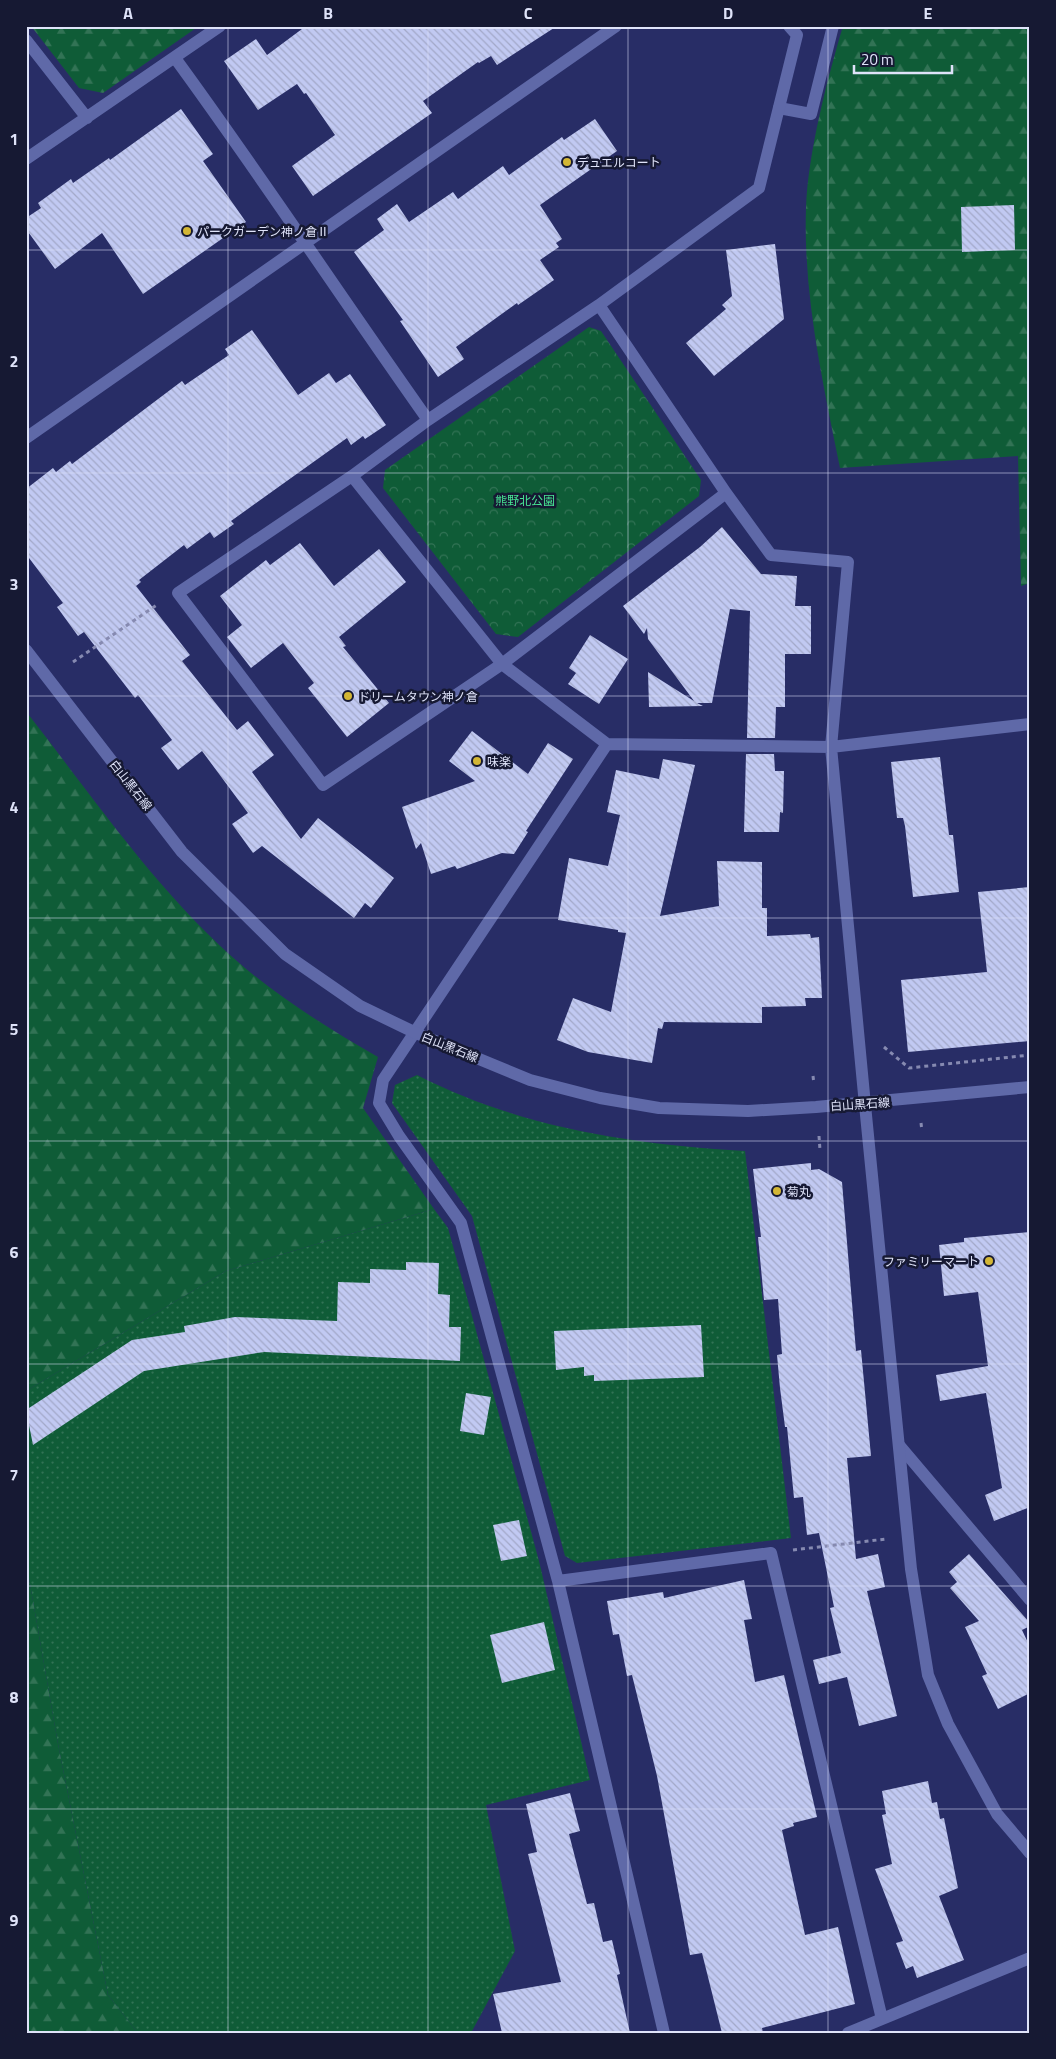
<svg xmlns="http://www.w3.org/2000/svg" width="1056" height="2059" viewBox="0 0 1056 2059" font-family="'Titillium Web','Noto Sans JP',sans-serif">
<defs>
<pattern id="grass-dots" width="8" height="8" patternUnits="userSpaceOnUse" patternTransform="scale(1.25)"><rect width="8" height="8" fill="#0f5c37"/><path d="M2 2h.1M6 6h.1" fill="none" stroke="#327355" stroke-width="1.8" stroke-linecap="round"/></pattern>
<pattern id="forest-firs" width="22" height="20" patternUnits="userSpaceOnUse" patternTransform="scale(1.25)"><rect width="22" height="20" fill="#0f5c37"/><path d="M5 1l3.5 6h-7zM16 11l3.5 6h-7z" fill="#327355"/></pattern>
<pattern id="park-crowns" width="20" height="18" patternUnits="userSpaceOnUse" patternTransform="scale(1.25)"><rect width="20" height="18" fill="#0f5c37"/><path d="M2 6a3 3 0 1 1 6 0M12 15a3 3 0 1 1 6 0" fill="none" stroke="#327355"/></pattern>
<pattern id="building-back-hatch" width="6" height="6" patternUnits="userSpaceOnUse" patternTransform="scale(1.25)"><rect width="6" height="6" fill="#c1c9f2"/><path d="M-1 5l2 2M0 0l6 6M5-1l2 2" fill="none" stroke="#a2a8c8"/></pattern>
</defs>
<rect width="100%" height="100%" fill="#282d66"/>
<path fill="url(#grass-dots)" d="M 417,1075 C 521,1128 630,1144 745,1151 L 791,1538 L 577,1563 L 565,1556 L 472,1216 L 392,1103 L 395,1085 Z
M 434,1209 L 448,1228 L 539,1561 L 590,1780 L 486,1805 L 515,1951 L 471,2033 L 138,2033 L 108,1995 L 58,1744 L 26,1561 L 26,1391 L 226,1271 Z"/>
<path fill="url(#forest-firs)" d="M 31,26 L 199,26 L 103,93 L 79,88 Z
M 843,26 L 1030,26 L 1030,583 L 1021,586 L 1018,456 L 840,468 C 823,383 803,296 806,208 C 808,153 827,80 843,26 Z
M 28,714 C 96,801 160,896 245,968 C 286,1002 331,1030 378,1057 L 363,1108 L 434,1209 L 226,1271 L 26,1391 Z
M 26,1561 L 58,1744 L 108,1995 L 138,2033 L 26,2033 Z"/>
<path fill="url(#park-crowns)" d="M 589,327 L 601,331 L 701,480 L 699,496 L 518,637 L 496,634 L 383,488 L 385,470 Z"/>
<path fill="url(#building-back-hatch)" d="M 306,26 L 557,26 L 497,65 L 491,56 L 479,63 L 478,62 L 423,101 L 432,113 L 313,196 L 292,166 L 335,135 L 306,93 L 304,94 L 297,84 L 258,110 L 224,61 L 256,39 L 267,55 Z
M 181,109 L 213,154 L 203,161 L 246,222 L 143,294 L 102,233 L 55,269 L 26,229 L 26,218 L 41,208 L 38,203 L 71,179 L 73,183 L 109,158 L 110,160 Z
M 595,119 L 617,151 L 540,205 L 562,239 L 556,243 L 559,247 L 540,260 L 554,280 L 518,305 L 517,303 L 456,347 L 464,359 L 438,377 L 400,321 L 403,320 L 354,252 L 384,230 L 377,219 L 397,204 L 409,222 L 453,192 L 458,199 L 503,166 L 509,175 L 562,137 L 564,140 Z
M 1014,205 L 1015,250 L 962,252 L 961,207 Z
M 775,244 L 784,319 L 714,376 L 686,343 L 726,309 L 722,305 L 732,296 L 726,250 Z
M 252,330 L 298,395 L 329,373 L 336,383 L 350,374 L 386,425 L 365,439 L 363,436 L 351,445 L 347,438 L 231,521 L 234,524 L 214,538 L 210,532 L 187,549 L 184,545 L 139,580 L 141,582 L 136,586 L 190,655 L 182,661 L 237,730 L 248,721 L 274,755 L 252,772 L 301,839 L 318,818 L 394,878 L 371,908 L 365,903 L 354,918 L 262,846 L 253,853 L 232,824 L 248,813 L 202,751 L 178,770 L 161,748 L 172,740 L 138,695 L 135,698 L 84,632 L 78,636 L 57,607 L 63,603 L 26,554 L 26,489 L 53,468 L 56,472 L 70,461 L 72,464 L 182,381 L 185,385 L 229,355 L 225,349 Z
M 722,527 L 761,574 L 797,576 L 795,606 L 811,606 L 811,654 L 785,654 L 785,707 L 776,707 L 775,738 L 747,738 L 750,611 L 730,609 L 712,703 L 697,703 L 703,706 L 649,707 L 648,672 L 694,701 L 648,639 L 647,628 L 644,634 L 623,606 L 700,547 Z
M 300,543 L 334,586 L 379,549 L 406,582 L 339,637 L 346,646 L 343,647 L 389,703 L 347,737 L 308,688 L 314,683 L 283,643 L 251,668 L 227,637 L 242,625 L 220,596 L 266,560 L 270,565 Z
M 590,635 L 628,659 L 599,704 L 568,684 L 576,673 L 569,668 Z
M 472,731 L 528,774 L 548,743 L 573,759 L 526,831 L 528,832 L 514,854 L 502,853 L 457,869 L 455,866 L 431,874 L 421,843 L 416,849 L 402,807 L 475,781 L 449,761 Z
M 746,754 L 774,754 L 775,771 L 784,771 L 783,813 L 780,812 L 779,832 L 744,832 Z
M 940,757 L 949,835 L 953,835 L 959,892 L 913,897 L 905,826 L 903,818 L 897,818 L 891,762 Z
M 663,759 L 695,765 L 660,916 L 719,906 L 717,861 L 762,862 L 762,908 L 767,908 L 767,936 L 810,934 L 811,938 L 819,937 L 822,998 L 805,998 L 806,1006 L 762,1007 L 762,1023 L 664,1022 L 662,1029 L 658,1028 L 652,1063 L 588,1052 L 557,1040 L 573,998 L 611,1012 L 626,933 L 618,932 L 618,930 L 558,920 L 569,858 L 608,866 L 620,815 L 607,812 L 616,770 L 659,779 Z
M 1030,887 L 1030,1041 L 908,1052 L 901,980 L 987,972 L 978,892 Z
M 811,1163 L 811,1170 L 819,1169 L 842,1182 L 856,1351 L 861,1350 L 871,1456 L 847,1458 L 856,1559 L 878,1554 L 885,1587 L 867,1591 L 897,1716 L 859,1726 L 847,1677 L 819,1684 L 813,1660 L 841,1653 L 830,1608 L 834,1607 L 819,1533 L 807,1535 L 803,1497 L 794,1498 L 787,1427 L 785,1427 L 780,1388 L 777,1355 L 782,1354 L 778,1299 L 764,1300 L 758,1237 L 761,1237 L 753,1169 Z
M 1030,1232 L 1030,1507 L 994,1521 L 985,1495 L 1002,1488 L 986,1393 L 940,1401 L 936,1375 L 988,1366 L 978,1292 L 944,1296 L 939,1245 L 964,1242 L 964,1238 Z
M 406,1262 L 439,1263 L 438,1294 L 450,1295 L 449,1327 L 461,1327 L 460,1361 L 264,1352 L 144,1371 L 33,1445 L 26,1410 L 132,1340 L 185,1332 L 184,1326 L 235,1317 L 337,1321 L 338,1282 L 370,1283 L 370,1269 L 406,1270 Z
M 701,1325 L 704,1377 L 594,1381 L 594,1375 L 584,1376 L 584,1367 L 556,1370 L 554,1331 Z
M 466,1393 L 491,1397 L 484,1435 L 460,1431 Z
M 519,1520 L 527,1556 L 501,1561 L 493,1525 Z
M 969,1554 L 1030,1623 L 1030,1626 L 1022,1630 L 1030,1647 L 1030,1693 L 998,1709 L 982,1676 L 987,1674 L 965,1627 L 979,1621 L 950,1588 L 957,1582 L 949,1572 Z
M 744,1580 L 752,1619 L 744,1620 L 755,1682 L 784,1675 L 817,1817 L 793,1823 L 794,1826 L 782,1830 L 805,1935 L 838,1927 L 855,2004 L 762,2028 L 763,2033 L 722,2033 L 702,1953 L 690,1955 L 657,1776 L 632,1675 L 627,1676 L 619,1634 L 613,1635 L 607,1601 L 663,1592 L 664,1598 Z
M 544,1622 L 555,1670 L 502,1683 L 490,1635 Z
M 928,1781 L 932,1803 L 937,1802 L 940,1819 L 944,1818 L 958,1888 L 939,1896 L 964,1960 L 917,1978 L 913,1966 L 906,1969 L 896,1943 L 903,1941 L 875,1869 L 892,1864 L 882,1815 L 886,1814 L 882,1791 Z
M 570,1793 L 580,1831 L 569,1834 L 587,1904 L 594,1903 L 603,1942 L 612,1940 L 620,1974 L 617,1975 L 630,2033 L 502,2033 L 493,1994 L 561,1982 L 528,1854 L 537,1852 L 526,1804 Z"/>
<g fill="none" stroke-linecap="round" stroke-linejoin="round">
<path stroke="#868ab1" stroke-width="3" stroke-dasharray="4 4" stroke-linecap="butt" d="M 73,662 L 158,604
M 884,1047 L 909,1068 L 1030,1055
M 813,1076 L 814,1084
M 921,1123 L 922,1131
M 819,1136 L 820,1150
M 793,1550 L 886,1539"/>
<path stroke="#5f69a8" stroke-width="12" d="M 779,108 L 811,114 L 833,26"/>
<path stroke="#5f69a8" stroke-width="12" d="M 26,40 L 87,118
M 175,58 C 262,177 343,300 428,420
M 26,159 L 220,26
M 599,305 L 726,493 L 771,555 L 848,562 L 831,747 L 865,1105
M 26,438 L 616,26
M 352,476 L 502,664 L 607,744 L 831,747 L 1030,724
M 726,493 L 502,664 L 323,785 L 178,593 L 352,476 L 428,420 L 599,305 L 759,188 L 797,35 L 789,26
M 607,744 L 383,1080 L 379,1103 L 399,1136 L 461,1223 L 558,1581 L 664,2033
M 899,1445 L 1030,1600
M 558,1581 L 771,1553 L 882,2019
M 848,2033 L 1030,1958"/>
<path stroke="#5f69a8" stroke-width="12" d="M 26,650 L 182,852 L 285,954 L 360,1006 L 416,1033 L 530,1080 L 600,1098 L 659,1108 L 748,1111 L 816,1107 L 1030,1087
M 865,1105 L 911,1569 L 928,1675 L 948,1724 L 997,1814 L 1030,1853"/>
</g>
<path fill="none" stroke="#dfe3f9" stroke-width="1" stroke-opacity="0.55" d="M 228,26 L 228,2033M 428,26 L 428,2033M 628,26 L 628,2033M 828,26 L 828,2033M 26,250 L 1030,250M 26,473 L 1030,473M 26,696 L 1030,696M 26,918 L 1030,918M 26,1141 L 1030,1141M 26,1364 L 1030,1364M 26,1586 L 1030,1586M 26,1809 L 1030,1809"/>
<g fill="#d3b635" stroke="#161933" stroke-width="2">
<circle cx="567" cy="162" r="5"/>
<circle cx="187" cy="231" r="5"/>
<circle cx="348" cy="696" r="5"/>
<circle cx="477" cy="761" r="5"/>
<circle cx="777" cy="1191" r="5"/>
<circle cx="989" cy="1261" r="5"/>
</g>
<g text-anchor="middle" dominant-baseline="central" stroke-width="5" stroke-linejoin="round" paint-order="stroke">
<g font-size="12" fill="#dfe3f9" stroke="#161933" text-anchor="start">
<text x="577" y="162">デュエルコート</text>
<text x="197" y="231">パークガーデン神ノ倉Ⅱ</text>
<text x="358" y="696">ドリームタウン神ノ倉</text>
<text x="487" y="761">味楽</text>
<text x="787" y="1191">菊丸</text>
<text x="979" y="1261" text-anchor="end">ファミリーマート</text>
</g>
<g font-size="12" fill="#48e795" stroke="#161933">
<text x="525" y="500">熊野北公園</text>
</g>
<g font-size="12" fill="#dfe3f9" stroke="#161933">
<text transform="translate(131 785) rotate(52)">白山黒石線</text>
<text transform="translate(450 1047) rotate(22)">白山黒石線</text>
<text transform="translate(860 1104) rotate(-4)">白山黒石線</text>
</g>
</g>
<rect width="1056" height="2059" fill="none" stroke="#161933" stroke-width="55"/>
<path d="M854 65v8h98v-8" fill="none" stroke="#dfe3f9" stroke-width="2.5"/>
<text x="861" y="65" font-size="15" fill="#dfe3f9" stroke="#161933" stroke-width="4" paint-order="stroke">20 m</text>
<rect x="28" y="28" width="1000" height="2004" fill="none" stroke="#dfe3f9" stroke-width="2"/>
<g font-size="16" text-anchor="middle" font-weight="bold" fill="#dfe3f9">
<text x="128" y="19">A</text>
<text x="328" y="19">B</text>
<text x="528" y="19">C</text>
<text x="728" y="19">D</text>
<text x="928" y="19">E</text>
<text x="14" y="145">1</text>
<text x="14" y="367">2</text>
<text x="14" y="590">3</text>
<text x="14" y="813">4</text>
<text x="14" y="1035">5</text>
<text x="14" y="1258">6</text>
<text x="14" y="1481">7</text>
<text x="14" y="1703">8</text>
<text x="14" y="1926">9</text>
</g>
</svg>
